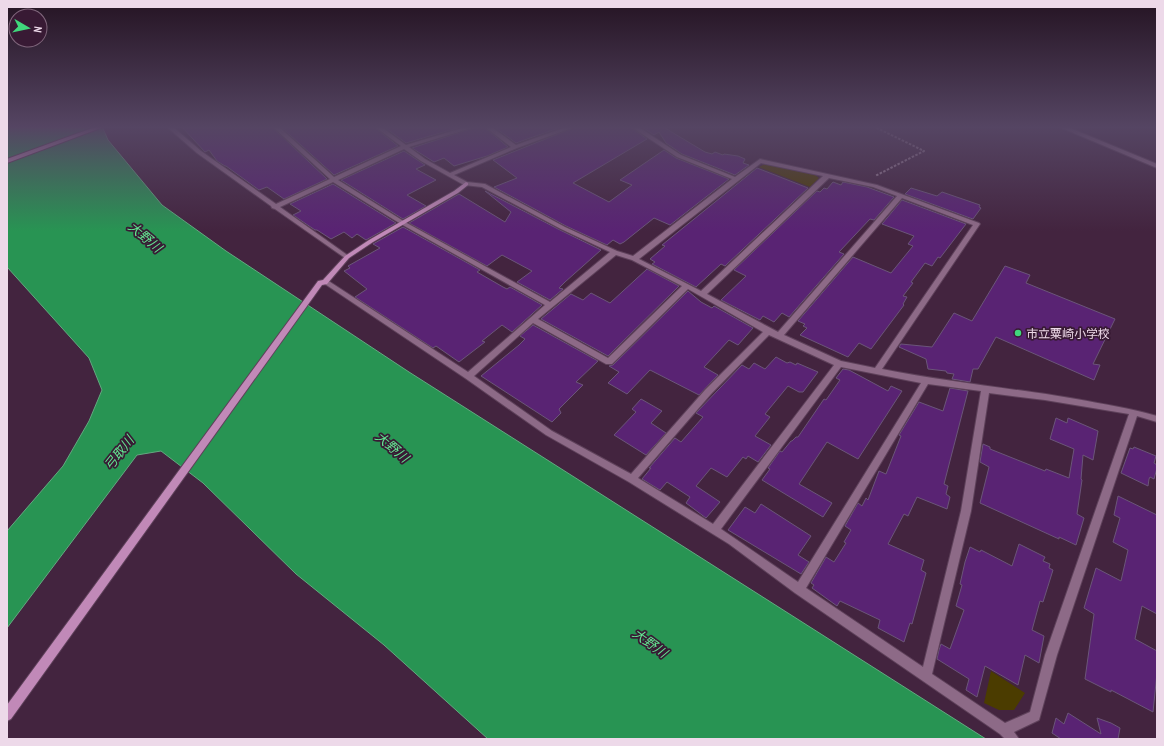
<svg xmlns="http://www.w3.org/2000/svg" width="1164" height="746" viewBox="0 0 1164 746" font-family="'PT Sans Narrow','Noto Sans JP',sans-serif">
<rect width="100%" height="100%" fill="#43243f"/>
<path fill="#4b3c00" d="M 765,164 L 815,175 L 819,178 L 810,187 L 759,167 Z
M 991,671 L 1025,693 L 1014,710 L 999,710 L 984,703 Z"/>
<path fill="#289453" stroke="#63a980" d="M 7,126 L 102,126 L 108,140 L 162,205 L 226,251 L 409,372 L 986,739 L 488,739 L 384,645 L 296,574 L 203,483 L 161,451 L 137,455 L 7,628 L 7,531 L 63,466 L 89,421 L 102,390 L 89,358 L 7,267 Z"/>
<path fill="#592373" stroke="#6b5579" d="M 181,126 L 271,126 L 327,179 L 284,199 L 267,187 L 259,190 L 226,166 L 225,166 L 217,161 L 209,150 L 205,152 Z
M 280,126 L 373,126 L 398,146 L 334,175 Z
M 383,126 L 464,126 L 406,143 Z
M 479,126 L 483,126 L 508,147 L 487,156 L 454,166 L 444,158 L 434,162 L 412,148 Z
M 493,126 L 564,126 L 516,143 Z
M 578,126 L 629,126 L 647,139 L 573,183 L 609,202 L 632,185 L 620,180 L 664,150 L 676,158 L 729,179 L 670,225 L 654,218 L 624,242 L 620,244 L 613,240 L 607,245 L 566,226 L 494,187 L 517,178 L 493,160 Z
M 645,126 L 669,126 L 665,128 L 705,152 L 712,154 L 715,152 L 723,155 L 724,154 L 738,156 L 745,159 L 743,163 L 749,165 L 735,175 L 682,154 L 666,143 L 659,132 L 654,135 L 642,127 Z
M 404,151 L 425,165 L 416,169 L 436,180 L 407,195 L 426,206 L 403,219 L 341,180 Z
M 757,168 L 808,188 L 725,266 L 721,264 L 696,287 L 652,264 L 655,262 L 650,259 L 665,246 L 662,245 Z
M 833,182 L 841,185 L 843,182 L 867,187 L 894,197 L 874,220 L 870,219 L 839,252 L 844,254 L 789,317 L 782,313 L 774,322 L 763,316 L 760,320 L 721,300 L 746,276 L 734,270 L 817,191 L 820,192 L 824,188 L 827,189 Z
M 333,184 L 396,223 L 366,240 L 357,234 L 352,238 L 344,232 L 331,239 L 317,230 L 315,230 L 293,215 L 301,211 L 290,204 Z
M 911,188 L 937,196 L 942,192 L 980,205 L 979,207 L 981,208 L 973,219 L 970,218 L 905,194 Z
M 485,191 L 560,230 L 601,250 L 565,282 L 559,288 L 563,289 L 550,300 L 517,282 L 532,271 L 502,255 L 487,266 L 409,223 L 459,194 L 505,222 L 511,212 Z
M 902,200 L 966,224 L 940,258 L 938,257 L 932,266 L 925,263 L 911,282 L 913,283 L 903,296 L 907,297 L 903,304 L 904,305 L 871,349 L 859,343 L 848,357 L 800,335 L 807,328 L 803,326 L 805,324 L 798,321 L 853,257 L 891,273 L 913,246 L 908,244 L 914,236 L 882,224 Z
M 403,227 L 480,270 L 477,272 L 503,287 L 507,289 L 510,287 L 542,305 L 512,332 L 502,325 L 482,341 L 485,342 L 459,362 L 436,346 L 433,348 L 355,297 L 367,289 L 344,271 L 350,268 L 348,266 L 380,248 L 373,244 Z
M 1005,266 L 1030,275 L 1026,283 L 1115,319 L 1093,364 L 1100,365 L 1094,380 L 996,337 L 978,369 L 973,369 L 970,382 L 952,379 L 954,374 L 947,373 L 946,371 L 928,369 L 926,359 L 899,347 L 901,344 L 932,347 L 954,313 L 972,321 Z
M 647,269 L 679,286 L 608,356 L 541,319 L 571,294 L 583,300 L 591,293 L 610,303 Z
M 688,291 L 701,302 L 712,308 L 714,306 L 753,328 L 738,345 L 729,340 L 704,367 L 718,375 L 699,395 L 650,370 L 627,394 L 608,383 L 619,372 L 609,366 L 613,365 Z
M 533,325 L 598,361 L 576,382 L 583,385 L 559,409 L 561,413 L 552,422 L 481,376 L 519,345 L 525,339 L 520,336 Z
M 776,357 L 787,363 L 790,362 L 796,365 L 797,363 L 818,372 L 803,392 L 799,392 L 788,386 L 765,414 L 770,417 L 755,436 L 771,445 L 758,462 L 748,456 L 746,459 L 743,457 L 727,477 L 711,468 L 696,486 L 720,502 L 706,518 L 686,503 L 690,497 L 667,482 L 660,490 L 642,479 L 651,468 L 649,468 L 675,438 L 681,442 L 703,417 L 696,413 L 742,365 L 749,369 L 754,363 L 765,369 Z
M 843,369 L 849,370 L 888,391 L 891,386 L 902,391 L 858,459 L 827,442 L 799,484 L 832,503 L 823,517 L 762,480 L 770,469 L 768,468 L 780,451 L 782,452 L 791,441 L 792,441 L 796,437 L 798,437 L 824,399 L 826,400 L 840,380 L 836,378 Z
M 950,388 L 968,391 L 944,484 L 948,486 L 946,494 L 950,497 L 947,509 L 917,497 L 908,516 L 904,514 L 888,544 L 924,560 L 921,570 L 926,573 L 912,624 L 910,623 L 904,642 L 878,628 L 880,620 L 840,601 L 837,606 L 812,588 L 814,585 L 811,583 L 826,557 L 834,562 L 846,543 L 844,542 L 851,530 L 845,526 L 858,503 L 862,506 L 866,498 L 868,500 L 879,471 L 886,474 L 901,436 L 899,435 L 919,402 L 943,411 Z
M 641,399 L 662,411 L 651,423 L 666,433 L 646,455 L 614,435 L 636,412 L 632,409 Z
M 1056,418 L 1067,423 L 1068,418 L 1098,431 L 1093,460 L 1083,455 L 1081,479 L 1082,480 L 1077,514 L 1084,518 L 1076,545 L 1059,537 L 1059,539 L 980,503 L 989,467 L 980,462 L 983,444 L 990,447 L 990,449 L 1045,471 L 1046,469 L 1069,478 L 1074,449 L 1050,439 Z
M 1134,447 L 1156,456 L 1154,463 L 1157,465 L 1157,468 L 1154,479 L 1150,477 L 1149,479 L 1148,486 L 1121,473 L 1130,448 L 1133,449 Z
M 1118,496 L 1157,515 L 1157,614 L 1142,606 L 1135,639 L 1157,651 L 1157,673 L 1153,712 L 1111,690 L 1111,692 L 1085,679 L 1094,614 L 1084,608 L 1096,568 L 1121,581 L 1128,550 L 1113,542 L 1120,518 L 1114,515 Z
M 761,504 L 811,536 L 798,555 L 809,562 L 801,574 L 728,530 L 745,507 L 755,513 Z
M 1019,544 L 1045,557 L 1043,561 L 1050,564 L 1049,568 L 1053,570 L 1043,602 L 1040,601 L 1032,630 L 1044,636 L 1039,663 L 1025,655 L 1018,685 L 985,666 L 977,697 L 966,690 L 969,679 L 937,659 L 939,650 L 941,644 L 950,649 L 964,610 L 956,606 L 962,585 L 960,584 L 965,562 L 970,547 L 980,552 L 981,550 L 1012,566 Z
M 1068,713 L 1101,734 L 1097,718 L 1111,723 L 1120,728 L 1118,739 L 1061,739 L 1052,733 L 1056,718 L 1064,724 Z"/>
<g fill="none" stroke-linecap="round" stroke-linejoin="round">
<g stroke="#5e415a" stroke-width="2">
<path id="street" d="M 166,126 L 172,126 L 201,151 L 276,204 L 330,179 L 272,126 L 278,126 L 334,177 L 401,146 L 374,126 L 380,126 L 406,145 L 469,126 L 478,126 L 409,147 L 425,159 L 450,173 L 511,147 L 484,126 L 490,126 L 516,145 L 569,126 L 577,126 L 517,148 L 454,175 L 467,182 L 485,184 L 565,227 L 617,251 L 633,256 L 732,179 L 677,157 L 630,126 L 637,126 L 681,155 L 735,177 L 760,159 L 877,185 L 979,223 L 980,224 L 882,369 C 946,382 1012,388 1076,399 C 1103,404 1130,408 1157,416 L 1157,422 L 1137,416 L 1057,655 L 1039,720 L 1014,732 L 1019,739 L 1005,739 L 1000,734 L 795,593 L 729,544 L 629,482 L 546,435 L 465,378 L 322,282 L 323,280 L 327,280 L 468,372 L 545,305 L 401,224 L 333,182 L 280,207 L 350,257 L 347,259 L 345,258 L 275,209 L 272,208 L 271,206 L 197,153 ZM 404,149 L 421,161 L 464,185 L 482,187 L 561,229 L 610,252 L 550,302 L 405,222 L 338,180 ZM 761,163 L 823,176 L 701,291 L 639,259 ZM 829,178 L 873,187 L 897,196 L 778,332 L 707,294 ZM 902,198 L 973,225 L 875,368 L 841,361 L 784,335 ZM 616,255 L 632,260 L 682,286 L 608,358 L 538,319 ZM 688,289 L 763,332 L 705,390 L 631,474 L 552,431 L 474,376 L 533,323 L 606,364 L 612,364 ZM 769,335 L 834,365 L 713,524 L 638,478 L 711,394 ZM 841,367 L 921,383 L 798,582 L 721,529 ZM 928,384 L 981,391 L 961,511 L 923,667 L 806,588 ZM 989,393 L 1045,400 L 1129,414 L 1045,655 L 1030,712 L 1005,723 L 932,674 L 971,511 Z
M 1057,126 L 1065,126 L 1157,164 L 1157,168 Z"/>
</g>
<g stroke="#5e415a" stroke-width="2">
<path id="secondary" d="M 98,126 L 106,126 L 7,163 L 7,159 Z
M 466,182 L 468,183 L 468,185 L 458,193 L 373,242 L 349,258 L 327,284 L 322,285 L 11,719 L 7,721 L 7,705 L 318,281 L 323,280 L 345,256 L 369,240 L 454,191 Z"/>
</g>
<path stroke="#9b8197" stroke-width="2" stroke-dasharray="2.5 1.5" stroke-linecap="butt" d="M 873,126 L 924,151 L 875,176"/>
<use href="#street" fill="#8d6a87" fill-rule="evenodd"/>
<use href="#secondary" fill="#c189b8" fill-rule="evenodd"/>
</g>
<linearGradient id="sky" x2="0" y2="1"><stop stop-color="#251423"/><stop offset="0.55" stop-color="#554563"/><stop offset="1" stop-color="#554563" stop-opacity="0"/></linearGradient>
<rect width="1164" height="231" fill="url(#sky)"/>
<circle fill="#40d77c" stroke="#381a34" stroke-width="1.5" cx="1018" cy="333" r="4"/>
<g text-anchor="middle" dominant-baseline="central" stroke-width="3.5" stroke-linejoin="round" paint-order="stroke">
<g font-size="12" fill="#edd9e9" stroke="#381a34" text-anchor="start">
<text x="1026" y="333">市立粟崎小学校</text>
</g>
<g font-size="13" font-style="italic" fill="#63e691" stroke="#381a34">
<text transform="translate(145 237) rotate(40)">大野川</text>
<text transform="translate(392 447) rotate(40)">大野川</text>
<text transform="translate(119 453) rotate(-52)">弓取川</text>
<text transform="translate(650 643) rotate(36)">大野川</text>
</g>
</g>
<rect width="1164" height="746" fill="none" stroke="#edd9e9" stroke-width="16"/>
<g transform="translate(28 28) rotate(99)"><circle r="19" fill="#381a34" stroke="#80667c"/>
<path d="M0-3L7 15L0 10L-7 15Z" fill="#40d77c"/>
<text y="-6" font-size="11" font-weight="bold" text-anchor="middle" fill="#edd9e9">N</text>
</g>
</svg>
